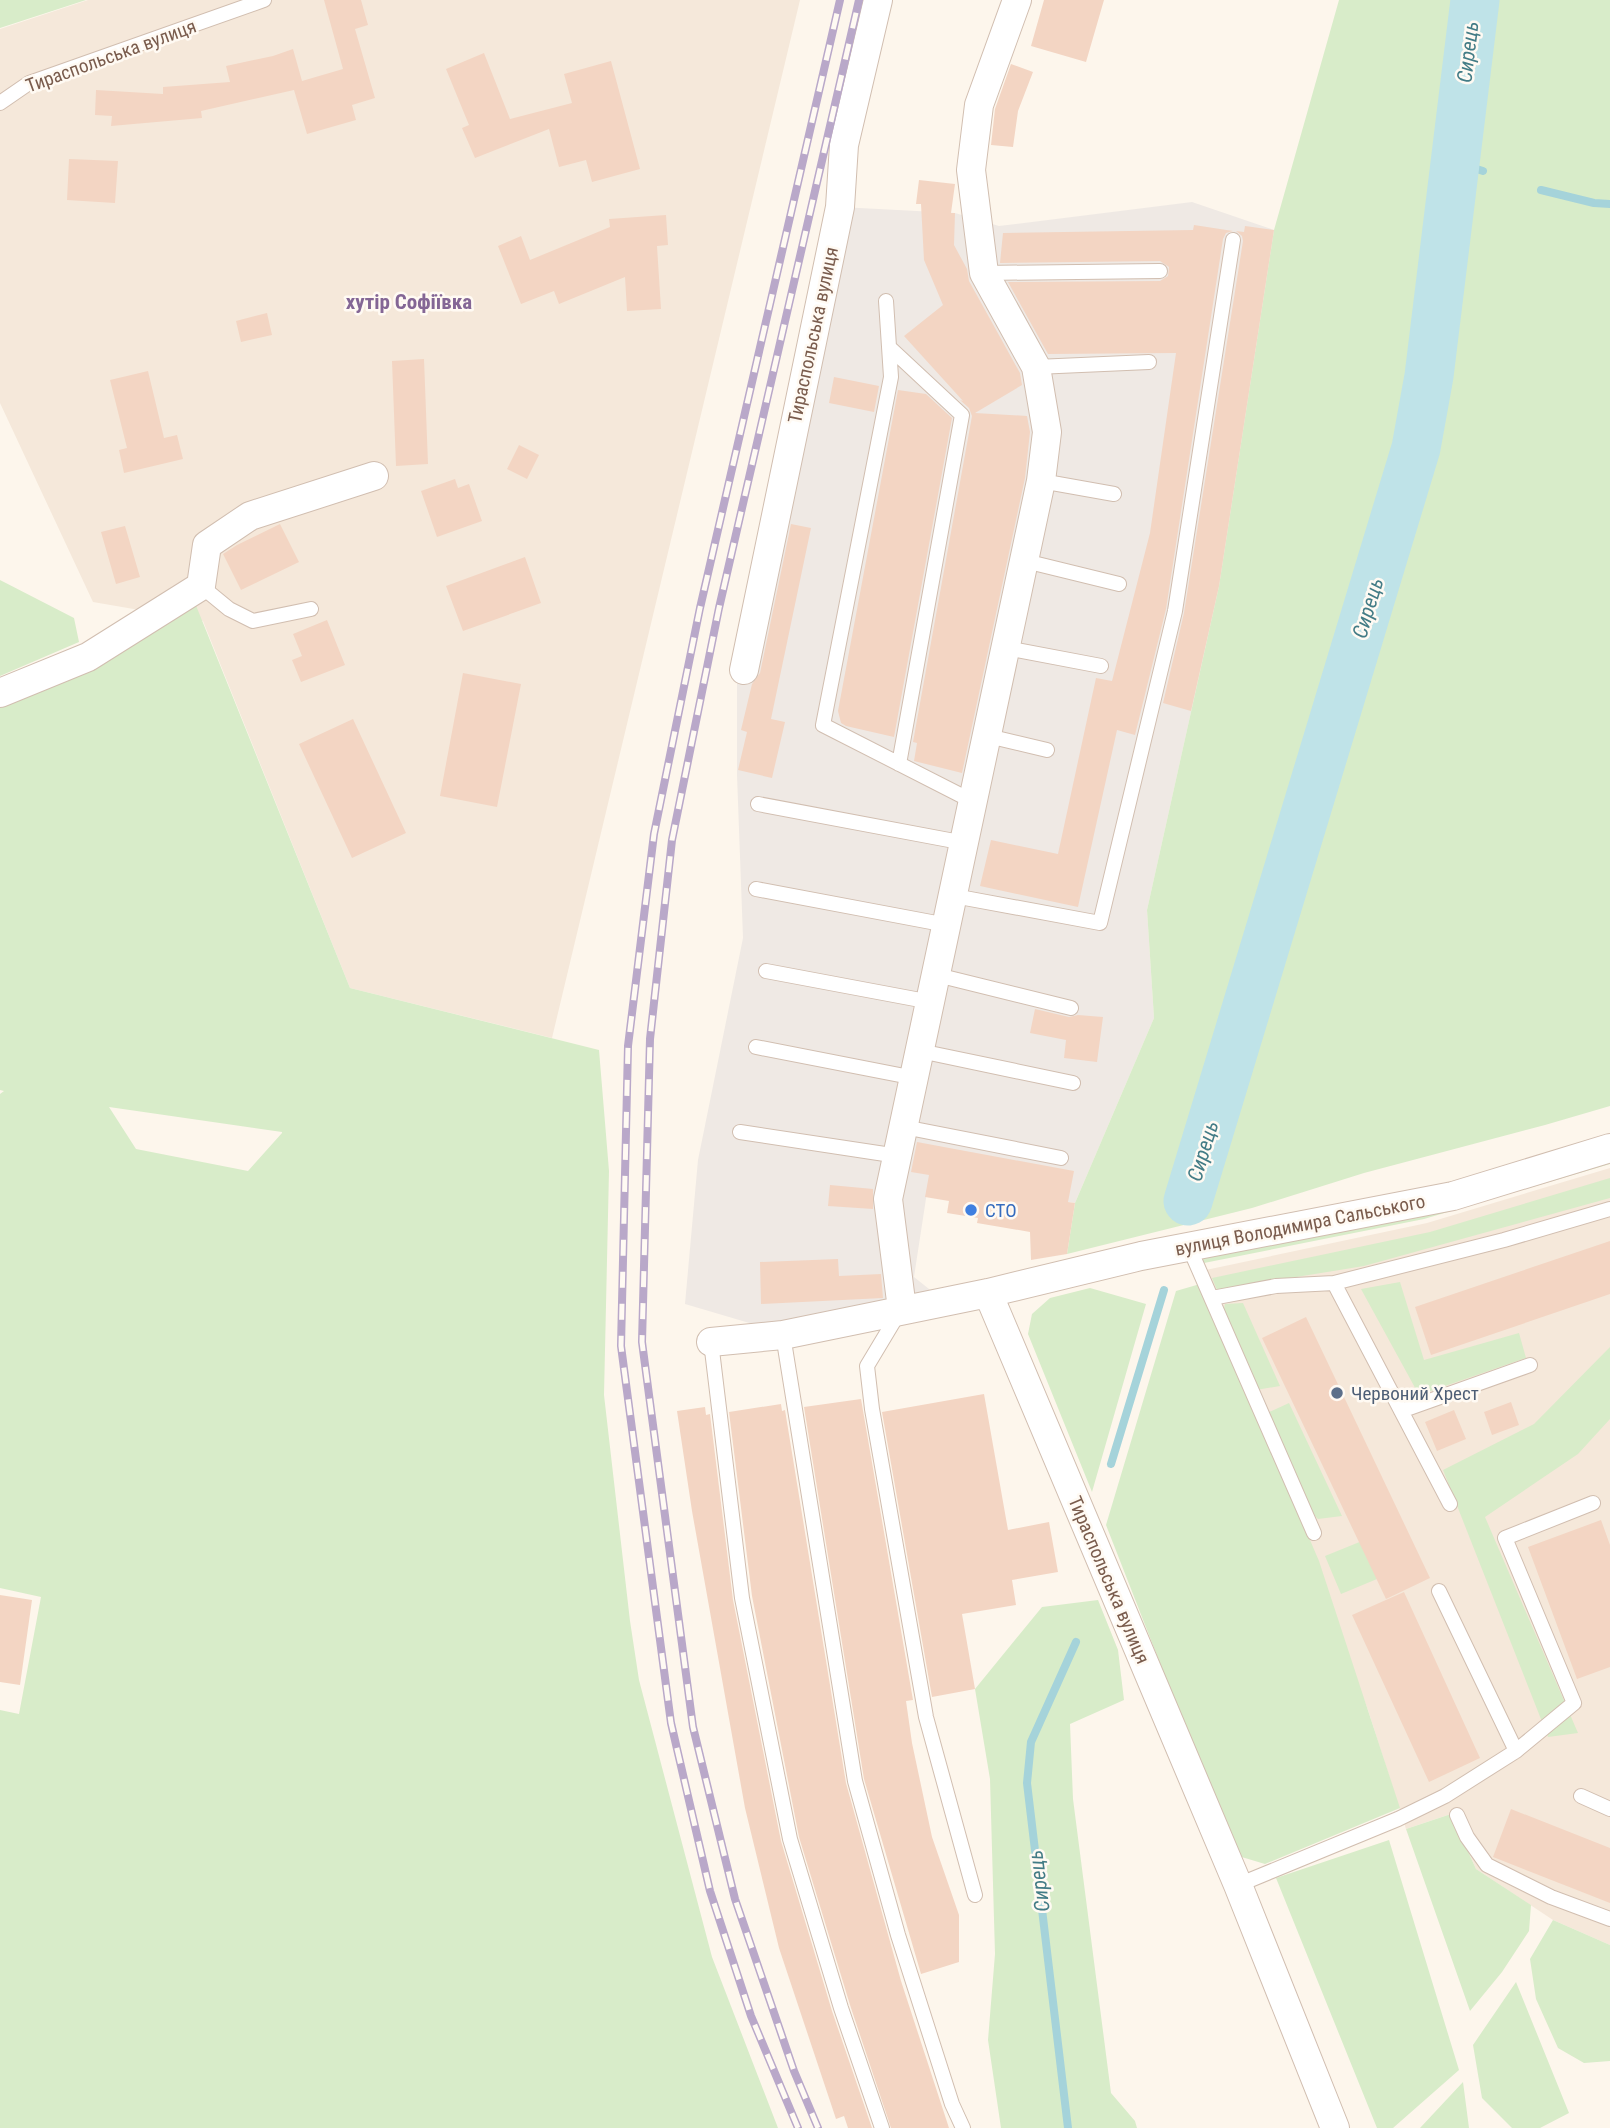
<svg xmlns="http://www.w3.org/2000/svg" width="1610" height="2128" viewBox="0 0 1610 2128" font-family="'Roboto Condensed',sans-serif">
<rect width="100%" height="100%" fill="#fdf6ec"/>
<path fill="#f5e8da" d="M 88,0 L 800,0 L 552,1038 L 350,988 L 203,621 L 93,602 L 0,403 L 0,29 Z
M 1610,1168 L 1610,1945 L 1553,1920 L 1476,1869 L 1451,1814 L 1406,1829 L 1368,1710 L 1201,1271 L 1427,1223 Z"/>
<path fill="#efe9e4" d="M 1192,202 L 1274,230 L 1219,586 L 1147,910 L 1154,1018 L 1075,1203 L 929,1179 L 914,1277 L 939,1297 L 763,1327 L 685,1304 L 698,1160 L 743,938 L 737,775 L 737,678 L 840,207 L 955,213 L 999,226 Z"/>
<path fill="#d8ecc9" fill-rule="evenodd" d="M 0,0 L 86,0 L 0,28 Z
M 1339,0 L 1610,0 L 1610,1106 L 1545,1125 L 1364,1173 L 1252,1208 L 1067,1254 L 1075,1203 L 1154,1018 L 1147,910 L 1219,586 L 1274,230 Z
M 0,580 L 74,618 L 79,642 L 0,676 Z
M 195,603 L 350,988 L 599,1050 L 609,1171 L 604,1395 L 630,1621 L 639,1680 L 712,1957 L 778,2128 L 0,2128 L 0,1710 L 19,1714 L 41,1597 L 0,1588 L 0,1094 L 4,1091 L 0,1090 L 0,706 ZM 109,1107 L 282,1132 L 282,1133 L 248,1171 L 136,1149 Z
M 1610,1156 L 1610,1164 L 1424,1219 L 1204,1263 L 1201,1257 Z
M 1610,1178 L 1610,1198 L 1364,1266 L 1217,1290 L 1212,1278 L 1430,1232 Z
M 1400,1282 L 1424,1360 L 1519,1333 L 1526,1358 L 1419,1395 L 1361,1289 Z
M 1200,1284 L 1319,1561 L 1400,1808 L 1265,1864 L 1235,1855 L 1106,1525 L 1176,1291 Z
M 1090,1288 L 1146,1304 L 1092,1492 L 1028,1334 L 1032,1314 L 1050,1298 Z
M 1243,1303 L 1280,1386 L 1256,1390 L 1221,1321 L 1225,1304 Z
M 1610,1347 L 1610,1419 L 1578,1454 L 1485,1517 L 1578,1733 L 1548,1737 L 1443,1470 L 1534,1424 Z
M 1289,1403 L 1342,1516 L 1318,1519 L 1308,1509 L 1267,1413 Z
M 1362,1541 L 1377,1579 L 1341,1594 L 1325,1556 Z
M 1098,1600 L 1118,1650 L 1124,1700 L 1070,1724 L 1073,1799 L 1111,2093 L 1135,2121 L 1137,2128 L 1001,2128 L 988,2040 L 995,1954 L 990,1779 L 975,1689 L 1042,1607 Z
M 1451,1814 L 1476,1869 L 1531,1905 L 1529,1931 L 1502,1972 L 1470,2011 L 1406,1829 Z
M 1389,1840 L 1459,2070 L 1393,2128 L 1377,2128 L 1276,1878 Z
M 1553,1920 L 1610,1945 L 1610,2061 L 1584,2063 L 1558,2048 L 1536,1999 L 1530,1959 Z
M 1516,1982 L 1569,2113 L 1540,2128 L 1512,2128 L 1482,2098 L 1473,2045 Z
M 1463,2082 L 1469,2128 L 1420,2128 Z"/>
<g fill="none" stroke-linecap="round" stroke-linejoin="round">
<path stroke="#a5d3da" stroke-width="8" d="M 1454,162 L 1483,171
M 1541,190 L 1594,203 L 1610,204
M 1111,1464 L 1164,1290
M 1068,2128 L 1027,1783 L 1031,1742 L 1076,1642"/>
<path stroke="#bfe3e8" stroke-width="49" d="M 1188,1201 L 1416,448 L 1429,376 L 1475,0"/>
</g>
<path fill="#f3d5c3" d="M 324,0 L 361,0 L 368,25 L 355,29 L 375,98 L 352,105 L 356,120 L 307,134 L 294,90 L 201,111 L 202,118 L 111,126 L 112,116 L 95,115 L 96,90 L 163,94 L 163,87 L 230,82 L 226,66 L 273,56 L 293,49 L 302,81 L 343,69 Z
M 1044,0 L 1104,0 L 1086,62 L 1031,46 Z
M 484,53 L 510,119 L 572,103 L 564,74 L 611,61 L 640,169 L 592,182 L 586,160 L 559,167 L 549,129 L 475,158 L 462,128 L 469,125 L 446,69 Z
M 1011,64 L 1033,72 L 1018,111 L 1013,147 L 991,145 L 995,109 Z
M 69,159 L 118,161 L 115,203 L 67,200 Z
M 919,180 L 955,184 L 951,213 L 955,213 L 954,245 L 967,269 L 969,281 L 1020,373 L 1022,385 L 975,413 L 1027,416 L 1030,432 L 1025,478 L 962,773 L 914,761 L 917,743 L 913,742 L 972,416 L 969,408 L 960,400 L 963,401 L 904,336 L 943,305 L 924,260 L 921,204 L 916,204 Z
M 666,215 L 668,245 L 657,246 L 661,309 L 627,311 L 625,277 L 559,304 L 554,291 L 521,304 L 498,246 L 521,236 L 530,260 L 610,227 L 609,219 Z
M 1194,225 L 1233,231 L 1226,233 L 1223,239 L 1166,609 L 1135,735 L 1117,730 L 1078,907 L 980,886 L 991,840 L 1058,854 L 1096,678 L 1112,681 L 1150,533 L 1176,353 L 1048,354 L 1008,282 L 1160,281 L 1168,276 L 1169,267 L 1160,261 L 1000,263 L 1003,233 L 1193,230 Z
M 1245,226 L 1274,230 L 1219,586 L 1191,711 L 1163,703 L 1184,613 L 1243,241 L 1242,236 L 1236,231 L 1244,232 Z
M 267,313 L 272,335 L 241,342 L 236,321 Z
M 424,359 L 428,464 L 396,466 L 392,361 Z
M 148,371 L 164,438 L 177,435 L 183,459 L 124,473 L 119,450 L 127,448 L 110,380 Z
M 834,377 L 879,386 L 874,412 L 829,403 Z
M 898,390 L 926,394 L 952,418 L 894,737 L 846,726 L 841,723 L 838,711 Z
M 519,445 L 539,455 L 527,479 L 507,469 Z
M 455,479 L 458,488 L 469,484 L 482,521 L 437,537 L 421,491 Z
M 280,524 L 299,562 L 241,590 L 223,554 L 237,545 Z
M 791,524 L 811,528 L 771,719 L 785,722 L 772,778 L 738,770 L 747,732 L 741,730 L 752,684 L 760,673 Z
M 125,526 L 140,577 L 116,584 L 101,532 Z
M 525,557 L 541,603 L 463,631 L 446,586 Z
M 327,620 L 345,665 L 301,682 L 292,660 L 302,656 L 293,634 Z
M 463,673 L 521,684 L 497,807 L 440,796 Z
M 353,719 L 406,833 L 352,858 L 299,744 Z
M 1035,1009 L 1069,1017 L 1078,1015 L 1103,1017 L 1097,1062 L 1064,1058 L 1066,1040 L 1030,1033 Z
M 917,1142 L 1074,1171 L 1068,1202 L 1075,1203 L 1067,1254 L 1031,1260 L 1030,1232 L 977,1223 L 978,1218 L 947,1213 L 949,1201 L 925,1197 L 929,1175 L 911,1172 Z
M 830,1185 L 873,1189 L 873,1209 L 828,1206 Z
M 1610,1241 L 1610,1294 L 1431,1355 L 1415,1307 Z
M 838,1259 L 839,1276 L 881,1274 L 883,1298 L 761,1304 L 760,1262 Z
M 1306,1317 L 1430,1578 L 1386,1599 L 1262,1338 Z
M 984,1394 L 1008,1530 L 1049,1522 L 1058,1572 L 1012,1580 L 1016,1605 L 962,1614 L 975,1689 L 932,1697 L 882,1412 Z
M 861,1399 L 913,1700 L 906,1701 L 912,1743 L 932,1837 L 959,1915 L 959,1962 L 921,1974 L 864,1779 L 804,1407 Z
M 1511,1402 L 1519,1425 L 1492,1435 L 1484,1412 Z
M 781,1404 L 782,1411 L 785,1410 L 846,1783 L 901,1981 L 949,2128 L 891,2128 L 850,2005 L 799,1837 L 752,1596 L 729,1412 Z
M 705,1407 L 706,1415 L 710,1414 L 733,1600 L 781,1841 L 832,2011 L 872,2128 L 848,2128 L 844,2116 L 836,2119 L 779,1948 L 745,1808 L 692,1511 L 677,1411 Z
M 1454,1410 L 1466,1439 L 1437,1451 L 1425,1422 Z
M 1601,1520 L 1610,1545 L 1610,1667 L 1577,1679 L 1528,1547 Z
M 1404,1592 L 1480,1758 L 1429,1782 L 1352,1615 Z
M 0,1595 L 32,1600 L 20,1685 L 0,1682 Z
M 1511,1809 L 1610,1848 L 1610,1903 L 1493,1857 Z"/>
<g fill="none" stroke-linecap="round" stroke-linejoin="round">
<g stroke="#d1beb0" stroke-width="16">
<path id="service" d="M 0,103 L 29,83 L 264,0
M 984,273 L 1160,271
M 886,301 L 891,377 L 823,725 L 974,802
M 889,347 L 962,415 L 899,764
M 1036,367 L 1149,362
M 1041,481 L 1114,494
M 1025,561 L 1119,584
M 201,586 L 229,609 L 253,621 L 311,609
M 1006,648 L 1101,666
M 988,736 L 1047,750
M 758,804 L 965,843
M 756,889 L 947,925
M 954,896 L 1100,923 L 1175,611 L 1233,240
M 766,971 L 931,1002
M 937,975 L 1071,1008
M 756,1047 L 915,1078
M 920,1051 L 1073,1083
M 904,1127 L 1061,1158
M 740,1132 L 898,1156
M 1189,1247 L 1314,1533
M 1334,1283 L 1450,1504
M 1212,1298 L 1276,1286 L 1334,1283 L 1504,1240 L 1610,1209
M 900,1311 L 867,1366 L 872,1409 L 926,1717 L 975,1895
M 783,1335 L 855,1781 L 898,1935 L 952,2104 L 963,2128
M 711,1342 L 742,1598 L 790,1839 L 841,2008 L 882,2128
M 1401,1411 L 1530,1365
M 1516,1751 L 1574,1703 L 1505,1538 L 1593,1503
M 1581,1796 L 1610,1809
M 1457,1815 L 1467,1837 L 1487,1865 L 1551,1897 L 1610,1919
M 1238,1885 L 1398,1819 L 1445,1796 L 1516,1751 L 1439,1591"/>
</g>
<g stroke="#d1beb0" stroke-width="30">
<path id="minor" d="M 744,670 L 840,207 L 844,145 L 878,0
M 0,693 L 88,657 L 201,586 L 207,545 L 250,516 L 374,476
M 988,1293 L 1238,1885 L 1335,2128
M 902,1309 L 888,1199 L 1041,481 L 1047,432 L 1036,367 L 984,273 L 971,170 L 979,105 L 1017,0
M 711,1342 L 783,1335 L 988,1293 L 1141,1256 L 1453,1196 L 1610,1148"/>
</g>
<use href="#service" stroke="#fff" stroke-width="14"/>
<use href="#minor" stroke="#fff" stroke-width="28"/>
<g stroke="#b9a8c9" stroke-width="8">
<path id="rail" d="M 798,2128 L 751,2016 L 710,1891 L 671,1723 L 621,1346 L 628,1046 L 654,834 L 700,608 L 840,0
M 818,2128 L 794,2071 L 735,1899 L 693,1727 L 642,1342 L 650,1039 L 672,840 L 719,608 L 859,0"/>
</g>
<use href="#rail" stroke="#fffaf3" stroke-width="5" stroke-dasharray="16" stroke-linecap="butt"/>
</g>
<circle fill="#3f7fe0" stroke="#fffaf3" stroke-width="2.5" cx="971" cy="1210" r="7"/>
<circle fill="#5c6f8a" stroke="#fffaf3" stroke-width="2.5" cx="1337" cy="1393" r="7"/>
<g text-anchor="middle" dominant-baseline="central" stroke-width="5" stroke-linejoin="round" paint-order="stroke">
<g font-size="19" fill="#7a5c4d" stroke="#fffaf3">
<text transform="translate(111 56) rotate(-20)">Тираспольська вулиця</text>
<text transform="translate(813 335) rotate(-78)">Тираспольська вулиця</text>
<text transform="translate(1300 1225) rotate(-11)">вулиця Володимира Сальського</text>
<text transform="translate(1109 1580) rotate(67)">Тираспольська вулиця</text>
</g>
<g font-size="19" fill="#366cbe" stroke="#fffaf3" text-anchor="start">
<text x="985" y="1210">СТО</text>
</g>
<g font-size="19" fill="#4e5e75" stroke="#fffaf3" text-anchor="start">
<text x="1351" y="1393">Червоний Хрест</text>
</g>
<g font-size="21" font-style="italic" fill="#437c86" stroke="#fffaf3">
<text transform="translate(1468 52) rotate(-83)">Сирець</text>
<text transform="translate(1368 608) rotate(-73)">Сирець</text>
<text transform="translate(1203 1151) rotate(-73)">Сирець</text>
<text transform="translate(1039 1881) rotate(-97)">Сирець</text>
</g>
<g font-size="21" font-weight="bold" fill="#846695" stroke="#fffaf3">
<text x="409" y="302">хутір Софіївка</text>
</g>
</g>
</svg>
